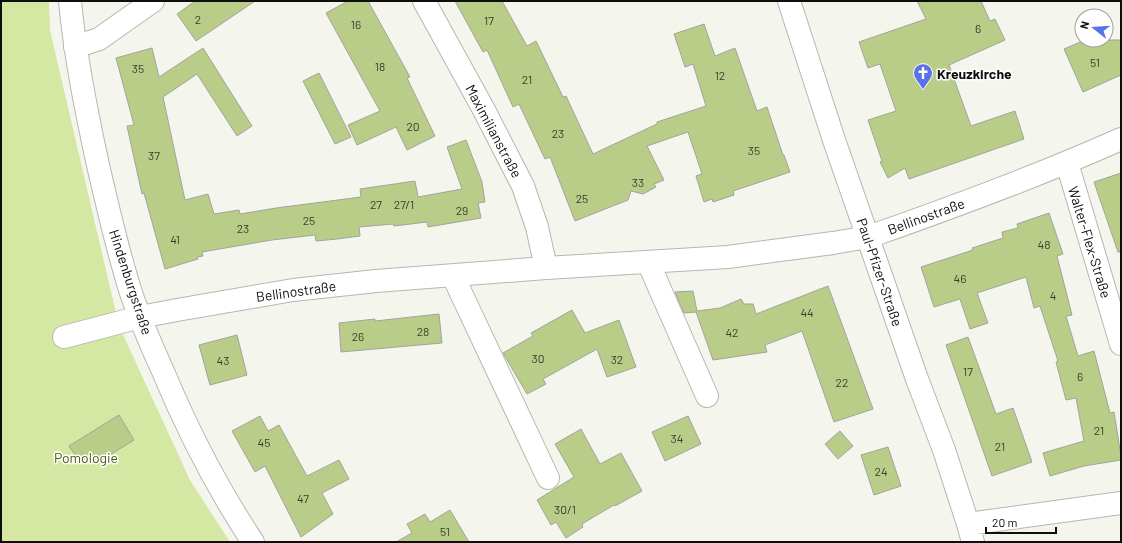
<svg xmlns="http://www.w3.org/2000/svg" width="1122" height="543" viewBox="0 0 1122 543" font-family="Barlow,sans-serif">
<rect width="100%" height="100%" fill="#f4f6ee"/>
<path fill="#d4e8a3" d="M 1,1 L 49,1 L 50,30 L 119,326 L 190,480 L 230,542 L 1,542 Z"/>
<path fill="#b9cd88" stroke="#a2a49d" d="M 195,1 L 255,1 L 196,41 L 177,14 Z
M 348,1 L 368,1 L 410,77 L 407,78 L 435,136 L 407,150 L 396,127 L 357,145 L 348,125 L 380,111 L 326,13 Z
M 455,1 L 502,1 L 527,46 L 536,41 L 563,97 L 566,96 L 593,154 L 657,124 L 657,122 L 706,106 L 693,64 L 685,67 L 674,34 L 704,24 L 715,56 L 735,48 L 757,111 L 767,107 L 783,155 L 784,155 L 790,172 L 733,191 L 734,195 L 713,202 L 712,199 L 704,202 L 696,176 L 702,174 L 688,132 L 647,146 L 664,180 L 654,184 L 656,187 L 643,194 L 631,191 L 628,200 L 575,221 L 550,157 L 545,159 L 519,104 L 513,107 L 487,50 L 483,52 Z
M 917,1 L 981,1 L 990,21 L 995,19 L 1005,40 L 949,65 L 971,126 L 1015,111 L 1024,139 L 909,179 L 905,168 L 888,178 L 880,162 L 882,161 L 868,120 L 896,111 L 880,64 L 868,68 L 859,42 L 926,19 Z
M 1085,40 L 1121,40 L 1121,75 L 1083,92 L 1064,49 Z
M 152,48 L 159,77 L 203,48 L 252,126 L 237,136 L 197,74 L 163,97 L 185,200 L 208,194 L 214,214 L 239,210 L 240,214 L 276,208 L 361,197 L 360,189 L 415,181 L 418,197 L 462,189 L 447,147 L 466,140 L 482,182 L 485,202 L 478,203 L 481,218 L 428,227 L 427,222 L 394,226 L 393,224 L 359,227 L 360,236 L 337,239 L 316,241 L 315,235 L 272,240 L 202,252 L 203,256 L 197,257 L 198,259 L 165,269 L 144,193 L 142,194 L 127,126 L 134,125 L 116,58 Z
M 319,73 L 351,137 L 335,144 L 303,81 Z
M 1121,173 L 1121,252 L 1118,252 L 1094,182 Z
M 1049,213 L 1063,254 L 1057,256 L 1072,315 L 1066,316 L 1078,356 L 1094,351 L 1110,413 L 1114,412 L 1121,456 L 1121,460 L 1084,466 L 1050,476 L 1043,453 L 1084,441 L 1076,398 L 1066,400 L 1056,362 L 1058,361 L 1040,306 L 1034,308 L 1026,277 L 977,293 L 988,323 L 970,329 L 960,299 L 934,307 L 921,267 L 973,250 L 972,248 L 1003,238 L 1002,232 L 1018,228 L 1017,224 Z
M 828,286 L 873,409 L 834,422 L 802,331 L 765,345 L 767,352 L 713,360 L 696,312 L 684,313 L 675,292 L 693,291 L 697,311 L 720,308 L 741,299 L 744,304 L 753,304 L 756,314 Z
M 572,310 L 585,333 L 619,320 L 636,367 L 607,377 L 597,349 L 543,379 L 546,384 L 527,394 L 503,353 L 533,336 L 531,333 Z
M 439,314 L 442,343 L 341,352 L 339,323 L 375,319 L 375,321 Z
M 237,335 L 247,375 L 210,385 L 199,345 Z
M 968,337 L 996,414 L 1013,408 L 1032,462 L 992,476 L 946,345 Z
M 119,415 L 134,440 L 95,464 L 90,456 L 80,462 L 69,446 Z
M 260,416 L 268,431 L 279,425 L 307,476 L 339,460 L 349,479 L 322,493 L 333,514 L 301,537 L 265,466 L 255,472 L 232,431 Z
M 688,416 L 701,444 L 665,461 L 652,432 Z
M 581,429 L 600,464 L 621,453 L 642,491 L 615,506 L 614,505 L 582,524 L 583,527 L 566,538 L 556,522 L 551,525 L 537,500 L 574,477 L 555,444 Z
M 840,431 L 853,446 L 838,459 L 825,444 Z
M 888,447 L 901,486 L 874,495 L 861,455 Z
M 450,510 L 469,542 L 396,542 L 412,533 L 407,524 L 425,514 L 430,522 Z"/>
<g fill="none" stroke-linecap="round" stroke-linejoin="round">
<g stroke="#b5b7b0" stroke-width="24">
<path id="minor" d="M 70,1 C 75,56 86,110 98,165 C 108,208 118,253 132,296 C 141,321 151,345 162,369 C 187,429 217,488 253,542
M 424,1 L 484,110 L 523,186 L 537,227 L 546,268
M 789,1 L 834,140 L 917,379 L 944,450 L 968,524 L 973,542
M 75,47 L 99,39 L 153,1
M 1067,163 L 1121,344
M 648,262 L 707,396
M 453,276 L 548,478
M 64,337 L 140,317 L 177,310 L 293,290 L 376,281 L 546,268 L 728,257 L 833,243 L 868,237 C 954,207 1038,176 1121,139
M 968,524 L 1121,503"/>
</g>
<use href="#minor" stroke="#fff" stroke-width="22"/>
</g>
<defs>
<g id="church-pin" transform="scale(1)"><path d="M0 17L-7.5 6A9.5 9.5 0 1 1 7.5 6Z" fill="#5a72e9" stroke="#fff"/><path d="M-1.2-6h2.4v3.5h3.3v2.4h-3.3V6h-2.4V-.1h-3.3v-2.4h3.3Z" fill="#fff"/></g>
</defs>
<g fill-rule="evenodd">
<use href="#church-pin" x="923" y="73"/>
</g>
<g text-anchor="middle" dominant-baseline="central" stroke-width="3" stroke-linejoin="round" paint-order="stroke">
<g font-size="12" fill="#393e2c">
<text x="198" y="19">2</text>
<text x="489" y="20">17</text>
<text x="356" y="24">16</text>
<text x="978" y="28">6</text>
<text x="1095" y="62">51</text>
<text x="380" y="66">18</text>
<text x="138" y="68">35</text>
<text x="720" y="75">12</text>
<text x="527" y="79">21</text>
<text x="413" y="126">20</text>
<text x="558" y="133">23</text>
<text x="754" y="150">35</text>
<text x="154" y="155">37</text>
<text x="638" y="182">33</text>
<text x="582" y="198">25</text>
<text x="376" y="204">27</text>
<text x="404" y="204">27/1</text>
<text x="462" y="210">29</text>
<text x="309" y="220">25</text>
<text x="243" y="228">23</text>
<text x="175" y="239">41</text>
<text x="1044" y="244">48</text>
<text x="960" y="278">46</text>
<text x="1053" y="295">4</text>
<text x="807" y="312">44</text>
<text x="423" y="331">28</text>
<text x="732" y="332">42</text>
<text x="358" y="336">26</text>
<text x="538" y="358">30</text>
<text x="617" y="359">32</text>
<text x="223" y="360">43</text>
<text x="968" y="371">17</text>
<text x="1080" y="376">6</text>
<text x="842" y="382">22</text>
<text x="1099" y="430">21</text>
<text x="677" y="438">34</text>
<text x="264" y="442">45</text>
<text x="1000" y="446">21</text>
<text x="881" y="471">24</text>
<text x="303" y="498">47</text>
<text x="565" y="509">30/1</text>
<text x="445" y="531">51</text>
</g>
<g font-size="14" font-weight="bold" fill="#0e0f0d" stroke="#fff" text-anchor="start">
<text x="937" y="73">Kreuzkirche</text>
</g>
<g font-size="14" fill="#0e0f0d" stroke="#fff">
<text transform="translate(494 131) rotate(62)">Maximilianstraße</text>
<text transform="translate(926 216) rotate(-20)">Bellinostraße</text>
<text transform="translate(1090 242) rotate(73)">Walter-Flex-Straße</text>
<text transform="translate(880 272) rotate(71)">Paul-Pfizer-Straße</text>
<text transform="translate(131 282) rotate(72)">Hindenburgstraße</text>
<text transform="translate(296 291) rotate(-8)">Bellinostraße</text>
</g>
<g font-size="14" fill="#4b5b0e" stroke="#fff">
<text x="86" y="457">Pomologie</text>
</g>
</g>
<rect width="1122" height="543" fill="none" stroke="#0e0f0d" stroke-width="4"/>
<g transform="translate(1094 28) rotate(287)"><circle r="19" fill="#ffffff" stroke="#9f9f9e"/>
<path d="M0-3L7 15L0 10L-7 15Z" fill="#5a72e9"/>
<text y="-6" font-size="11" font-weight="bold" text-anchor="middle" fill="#0e0f0d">N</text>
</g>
<path d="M986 527v6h70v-6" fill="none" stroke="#0e0f0d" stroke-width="2"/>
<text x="992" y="527" font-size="12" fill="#0e0f0d" stroke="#ffffff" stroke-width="3" paint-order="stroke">20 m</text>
</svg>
